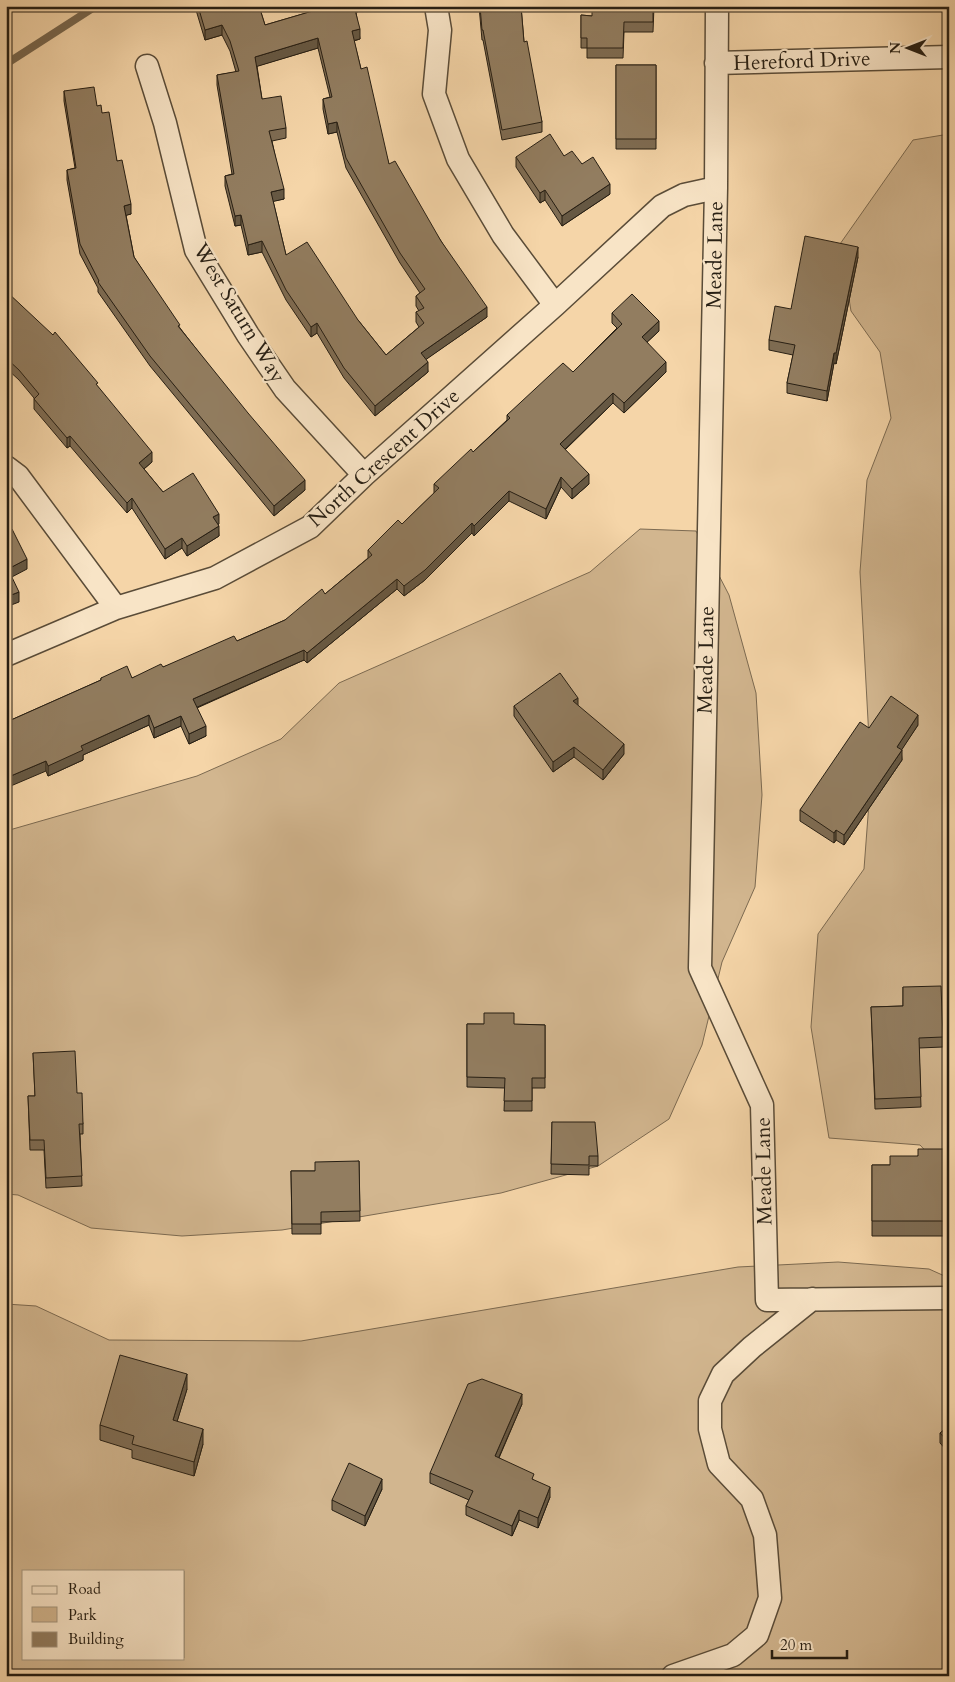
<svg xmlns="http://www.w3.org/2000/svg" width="955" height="1682" viewBox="0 0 955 1682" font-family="Cardo,serif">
<rect width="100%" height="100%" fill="#f5d5a8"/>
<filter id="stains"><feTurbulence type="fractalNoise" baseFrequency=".004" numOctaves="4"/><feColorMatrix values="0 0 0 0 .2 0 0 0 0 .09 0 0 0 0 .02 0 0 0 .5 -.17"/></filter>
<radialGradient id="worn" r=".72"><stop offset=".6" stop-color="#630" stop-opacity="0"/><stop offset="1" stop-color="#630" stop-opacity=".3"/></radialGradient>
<path fill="#d2b68f" stroke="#7c6a51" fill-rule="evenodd" d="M 949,134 L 949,1176 L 920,1145 L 829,1138 L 811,1027 L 818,934 L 864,869 L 871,776 L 860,572 L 867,480 L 891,418 L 880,352 L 851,311 L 840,244 L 913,140 Z
M 640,529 L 696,531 L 729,595 L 756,693 L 762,795 L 755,887 L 722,962 L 702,1045 L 669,1119 L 598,1166 L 501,1193 L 282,1230 L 182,1236 L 91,1228 L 18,1195 L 6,1194 L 6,831 L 197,776 L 281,739 L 339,683 L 590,572 Z
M 838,1262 L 929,1269 L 949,1278 L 949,1494 L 944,1496 L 949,1527 L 949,1676 L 6,1676 L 6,1304 L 36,1306 L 109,1340 L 301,1341 L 738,1267 ZM 24,1571 L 184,1571 L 184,1658 L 24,1658 Z"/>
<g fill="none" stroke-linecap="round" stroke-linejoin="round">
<path stroke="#78674e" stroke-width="8" d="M 6,64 L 96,6"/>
<g stroke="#5a4c38" stroke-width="25">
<path id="street" d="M 436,6 L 440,30 L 434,94 L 458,159 L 503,235 L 555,305
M 717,6 L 716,188 L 700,968 L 762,1105 L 767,1300 L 949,1298
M 716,63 L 949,57
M 147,66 L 165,123 L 196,250 L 248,335 L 285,389 L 364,475
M 6,467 L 18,476 L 116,608
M 6,655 L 116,608 L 215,578 L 310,527 L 364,475 L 555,305 L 662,206 L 684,195 L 716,188
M 673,1676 L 733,1655 L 757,1635 L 770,1598 L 765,1535 L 752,1499 L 719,1464 L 710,1429 L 710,1401 L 723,1374 L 752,1347 L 812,1299"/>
</g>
<path stroke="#261e13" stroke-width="3" stroke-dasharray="4 2.5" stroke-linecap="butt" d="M 6,7 L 8,6"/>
<use href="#street" stroke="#f8e4c6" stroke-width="22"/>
</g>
<path fill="#7e6c53" stroke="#261e13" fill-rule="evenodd" d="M 196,6 L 259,6 L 265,25 L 313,11 L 312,6 L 364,6 L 364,10 L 356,12 L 360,39 L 354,41 L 361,69 L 389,164 L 441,241 L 487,317 L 426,359 L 428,372 L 375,416 L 344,378 L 317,333 L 311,337 L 286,300 L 262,252 L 248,255 L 241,225 L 235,226 L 225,186 L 225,176 L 232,174 L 217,85 L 217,75 L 236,72 L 230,51 L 222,35 L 205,40 L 196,10 ZM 318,48 L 330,97 L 323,99 L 323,109 L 328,134 L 337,132 L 346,168 L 400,263 L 420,293 L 416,296 L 416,306 L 419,311 L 416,312 L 416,322 L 419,327 L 386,355 L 358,320 L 286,255 L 273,201 L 284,199 L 272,141 L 286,138 L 286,128 L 262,99 L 257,66 Z
M 479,6 L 521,6 L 524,42 L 542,122 L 542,132 L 502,140 L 483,40 L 482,40 Z
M 654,6 L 653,32 L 624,32 L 623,58 L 587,58 L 587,48 L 581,48 L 581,15 L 592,16 Z
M 616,65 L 656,65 L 656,149 L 616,149 Z
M 64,91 L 97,106 L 102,113 L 117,161 L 131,214 L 126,215 L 134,257 L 180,328 L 305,490 L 274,516 L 150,366 L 98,292 L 98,288 L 80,254 L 67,180 L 67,170 L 75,168 L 64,101 Z
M 564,156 L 582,164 L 610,194 L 562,226 L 545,200 L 540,203 L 516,167 L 516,157 Z
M 858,257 L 836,364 L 834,363 L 827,401 L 787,393 L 787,383 L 793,355 L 769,350 L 769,340 L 791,309 Z
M 6,291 L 98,387 L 152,462 L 144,469 L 163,492 L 219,524 L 218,524 L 219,536 L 187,556 L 182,548 L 165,559 L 132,508 L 127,513 L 70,446 L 67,448 L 34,409 L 34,398 L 19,380 L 6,368 Z
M 612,313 L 659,331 L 647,342 L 666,372 L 624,413 L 613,403 L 565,450 L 589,484 L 572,499 L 561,487 L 546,519 L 509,501 L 474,536 L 472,533 L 425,580 L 404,596 L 397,589 L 307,663 L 304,660 L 197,708 L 206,736 L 189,744 L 181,726 L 154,738 L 149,725 L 83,755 L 83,760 L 48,776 L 46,771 L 11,720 L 101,680 L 101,678 L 132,678 L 237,641 L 285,620 L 325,594 L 368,558 L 368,550 L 402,524 L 434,493 L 434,484 L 473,452 L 507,420 L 507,415 L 573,372 L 617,328 L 612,323 Z
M 514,706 L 578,706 L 624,754 L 603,780 L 574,757 L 553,772 L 514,716 Z
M 918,725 L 901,750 L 902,760 L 844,845 L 836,840 L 834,843 L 800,821 L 800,810 L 869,728 Z
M 903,987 L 943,1037 L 943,1047 L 919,1048 L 921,1107 L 875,1109 L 871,1007 L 903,1006 Z
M 467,1024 L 545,1025 L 545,1088 L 532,1088 L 532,1111 L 504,1111 L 505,1088 L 467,1087 Z
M 33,1053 L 77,1093 L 83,1124 L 83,1134 L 80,1134 L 82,1186 L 46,1188 L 44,1150 L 30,1150 L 28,1096 L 35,1096 Z
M 552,1122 L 598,1156 L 598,1166 L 589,1166 L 589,1175 L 551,1174 Z
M 949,1149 L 949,1236 L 872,1236 L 872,1165 L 890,1165 L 918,1156 Z
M 359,1161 L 360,1221 L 321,1222 L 321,1234 L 292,1234 L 291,1171 L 315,1171 Z
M 187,1389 L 177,1421 L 203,1444 L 194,1476 L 132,1458 L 132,1450 L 100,1440 L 100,1425 Z
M 522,1404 L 499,1458 L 534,1480 L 550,1497 L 538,1528 L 519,1520 L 512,1536 L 466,1515 L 466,1506 L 469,1500 L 430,1483 L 430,1473 Z
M 949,1426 L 949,1453 L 940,1443 L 940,1433 Z
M 382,1489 L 365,1526 L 332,1510 L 332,1500 Z"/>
<path fill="#665843" stroke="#261e13" d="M 353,6 L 364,6 L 364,10 L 353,13 Z
M 222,25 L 222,35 L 205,40 L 205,30 Z
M 360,29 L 360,39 L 352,41 L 352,31 Z
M 318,38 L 318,48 L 255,67 L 255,57 Z
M 337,122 L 337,132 L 328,134 L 328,124 Z
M 610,184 L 610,194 L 562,226 L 562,216 Z
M 284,189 L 284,199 L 271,202 L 271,192 Z
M 545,190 L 545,200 L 540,203 L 540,193 Z
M 131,204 L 131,214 L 124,216 L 124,206 Z
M 241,215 L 241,225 L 235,226 L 235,216 Z
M 262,241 L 262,252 L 248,255 L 248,245 Z
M 858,247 L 858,257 L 836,364 L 836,353 Z
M 487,307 L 487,317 L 421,363 L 421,353 Z
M 659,321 L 659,331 L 642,347 L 642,337 Z
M 317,323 L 317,333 L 311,337 L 311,327 Z
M 834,353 L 834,363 L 827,401 L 827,391 Z
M 428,362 L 428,372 L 375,416 L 375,406 Z
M 666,362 L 666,372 L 624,413 L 624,403 Z
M 613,393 L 613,403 L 560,454 L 560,444 Z
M 70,436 L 70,446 L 67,448 L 67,438 Z
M 152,452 L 152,462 L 139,473 L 139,463 Z
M 589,474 L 589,484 L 572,499 L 572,489 Z
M 561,477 L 561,487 L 546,519 L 546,509 Z
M 305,480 L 305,490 L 274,516 L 274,506 Z
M 509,491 L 509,501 L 474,536 L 474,526 Z
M 132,498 L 132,508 L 127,513 L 127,503 Z
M 219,514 L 219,524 L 213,527 L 213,517 Z
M 472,523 L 472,533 L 425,580 L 404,596 L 404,586 Z
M 219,526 L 219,536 L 187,556 L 187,546 Z
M 182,538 L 182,548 L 165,559 L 165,549 Z
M 27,559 L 27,569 L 8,579 L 8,569 Z
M 397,579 L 397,589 L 307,663 L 307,653 Z
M 19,592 L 19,602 L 6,607 L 6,597 Z
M 304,650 L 304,660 L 193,709 L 193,699 Z
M 578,698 L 578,708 L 573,701 Z
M 149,715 L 149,725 L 83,755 L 83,760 L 48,776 L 48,766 L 81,746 Z
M 918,715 L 918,725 L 897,757 L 897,747 Z
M 181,716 L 181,726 L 154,738 L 154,728 Z
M 206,726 L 206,736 L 189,744 L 189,734 Z
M 624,744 L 624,754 L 603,780 L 603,770 Z
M 574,747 L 574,757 L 553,772 L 553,762 Z
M 902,750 L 902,760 L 844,845 L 844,835 Z
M 46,761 L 46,771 L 6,788 L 6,778 Z
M 836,830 L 836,840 L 834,843 L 834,833 Z
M 187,1374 L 187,1389 L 173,1435 L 173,1420 Z
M 522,1394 L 522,1404 L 495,1466 L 495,1456 Z
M 203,1429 L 203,1444 L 194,1476 L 194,1462 Z
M 382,1479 L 382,1489 L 365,1526 L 365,1516 Z
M 550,1487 L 550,1497 L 538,1528 L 538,1518 Z
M 519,1510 L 519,1520 L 512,1536 L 512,1526 Z"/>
<path fill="#927d60" stroke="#261e13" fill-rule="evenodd" d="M 198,6 L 259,6 L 265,25 L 316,10 L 314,6 L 354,6 L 360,29 L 352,31 L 361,69 L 367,67 L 389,164 L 395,161 L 441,241 L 487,307 L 421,353 L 428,362 L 375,406 L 344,368 L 317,323 L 311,327 L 286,290 L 262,241 L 248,245 L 241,215 L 235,216 L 225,176 L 234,174 L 217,75 L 239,71 L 230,41 L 222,25 L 205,30 ZM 318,38 L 332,97 L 323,99 L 328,124 L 337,122 L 346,158 L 400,253 L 425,289 L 416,296 L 424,308 L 416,312 L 424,323 L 386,355 L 358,320 L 307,242 L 286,255 L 271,192 L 284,189 L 269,131 L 286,128 L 281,96 L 262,99 L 255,57 Z
M 480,6 L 521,6 L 524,42 L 527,41 L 542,122 L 502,130 L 483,30 L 482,30 Z
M 592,6 L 653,6 L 653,22 L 624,22 L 623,48 L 587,48 L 587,38 L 581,38 L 581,15 L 592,16 Z
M 616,65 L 656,65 L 656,139 L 616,139 Z
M 94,87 L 97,106 L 101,105 L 102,113 L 109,112 L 117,161 L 122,160 L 131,204 L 124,206 L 134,257 L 180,325 L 178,326 L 248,413 L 305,480 L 274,506 L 150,356 L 98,282 L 99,281 L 80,244 L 67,170 L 76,168 L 64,91 Z
M 550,134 L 564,156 L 572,151 L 582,164 L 593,157 L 610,184 L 562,216 L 545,190 L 540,193 L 516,157 Z
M 805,236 L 858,247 L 836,353 L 834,353 L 827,391 L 787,383 L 795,345 L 769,340 L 775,306 L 791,309 Z
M 6,291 L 53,335 L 55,332 L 98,383 L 96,384 L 152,452 L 139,463 L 163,492 L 193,473 L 219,514 L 213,517 L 219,526 L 187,546 L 182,538 L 165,549 L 132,498 L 127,503 L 70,436 L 67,438 L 34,399 L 39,394 L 19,370 L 6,358 Z
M 632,294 L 659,321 L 642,337 L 666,362 L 624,403 L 613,393 L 560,444 L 589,474 L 572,489 L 561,477 L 546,509 L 509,491 L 474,526 L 472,523 L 425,570 L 404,586 L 397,579 L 307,653 L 304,650 L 193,699 L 206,726 L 189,734 L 181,716 L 154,728 L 149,715 L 81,746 L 83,750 L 48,766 L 46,761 L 6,778 L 6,720 L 10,719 L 11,720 L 101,680 L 101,678 L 127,666 L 132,678 L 161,664 L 163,667 L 234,636 L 237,641 L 285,620 L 322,589 L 325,594 L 372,555 L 368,550 L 398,520 L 402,524 L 439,488 L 434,484 L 471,449 L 473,452 L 510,418 L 507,415 L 563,363 L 573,372 L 622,324 L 612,313 Z
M 12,529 L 27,559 L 8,569 L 19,592 L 6,597 L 6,532 Z
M 560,673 L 578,698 L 573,701 L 624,744 L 603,770 L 574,747 L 553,762 L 514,706 Z
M 891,696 L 918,715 L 897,747 L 902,750 L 844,835 L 836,830 L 834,833 L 800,810 L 860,722 L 869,728 Z
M 941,986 L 943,1037 L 919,1038 L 921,1097 L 875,1099 L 871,1007 L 903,1006 L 903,987 Z
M 484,1013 L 514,1013 L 514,1024 L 545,1025 L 545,1078 L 532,1078 L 532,1101 L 504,1101 L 505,1078 L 467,1077 L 467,1024 L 484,1024 Z
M 75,1051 L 77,1093 L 82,1093 L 83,1124 L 79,1124 L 82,1176 L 46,1178 L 44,1140 L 30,1140 L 28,1096 L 35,1096 L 33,1053 Z
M 552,1122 L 595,1122 L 598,1156 L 589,1156 L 589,1165 L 551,1164 Z
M 918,1149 L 949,1149 L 949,1221 L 872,1221 L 872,1165 L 890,1165 L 890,1156 L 918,1156 Z
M 359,1161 L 360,1211 L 321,1212 L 321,1224 L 292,1224 L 291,1171 L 315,1171 L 315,1162 Z
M 120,1355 L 187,1374 L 173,1420 L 203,1429 L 194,1462 L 132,1444 L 134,1436 L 100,1425 Z
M 482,1379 L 522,1394 L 495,1456 L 534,1474 L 532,1479 L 550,1487 L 538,1518 L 519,1510 L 512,1526 L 466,1506 L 473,1491 L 430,1473 L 468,1384 Z
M 949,1426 L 949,1443 L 940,1433 Z
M 349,1463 L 382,1479 L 365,1516 L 332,1500 Z"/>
<g text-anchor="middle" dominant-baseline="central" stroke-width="4.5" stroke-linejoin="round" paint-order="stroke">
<g font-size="21" fill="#261e13" stroke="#f8e4c6">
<text transform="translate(802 61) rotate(-2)">Hereford Drive</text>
<text transform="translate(715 255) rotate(-89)">Meade Lane</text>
<text transform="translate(239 313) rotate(59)">West Saturn Way</text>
<text transform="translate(384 458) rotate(-42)">North Crescent Drive</text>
<text transform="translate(706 660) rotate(-89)">Meade Lane</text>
<text transform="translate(764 1171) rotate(-91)">Meade Lane</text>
</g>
</g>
<rect width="955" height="1682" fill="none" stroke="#f5d5a8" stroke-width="25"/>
<rect x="8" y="8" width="940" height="1667" fill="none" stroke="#261e13" stroke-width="2.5"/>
<rect x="12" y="12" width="930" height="1657" fill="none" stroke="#261e13"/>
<rect x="22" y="1570" width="162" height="90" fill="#f8e4c6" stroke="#a4957e"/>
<rect x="32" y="1586" width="25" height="8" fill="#f8e4c6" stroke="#a4957e"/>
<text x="68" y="1594" font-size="15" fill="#261e13">Road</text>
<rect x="32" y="1607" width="25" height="15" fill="#d2b68f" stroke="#a4957e"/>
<text x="68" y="1620" font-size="15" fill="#261e13">Park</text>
<rect x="32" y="1632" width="25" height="15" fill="#927d60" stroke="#a4957e"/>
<text x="68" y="1644" font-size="15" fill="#261e13">Building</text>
<g transform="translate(908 48) rotate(270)" stroke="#f8e4c6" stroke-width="4" paint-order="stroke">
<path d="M0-4L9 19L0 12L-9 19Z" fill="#261e13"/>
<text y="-8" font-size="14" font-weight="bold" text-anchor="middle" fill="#261e13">N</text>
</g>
<path d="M772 1650v8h75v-8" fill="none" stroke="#261e13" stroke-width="2.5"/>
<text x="780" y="1650" font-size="15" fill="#261e13" stroke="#f8e4c6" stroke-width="4" paint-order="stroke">20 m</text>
<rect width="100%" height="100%" filter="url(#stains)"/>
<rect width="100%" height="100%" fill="url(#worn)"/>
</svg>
